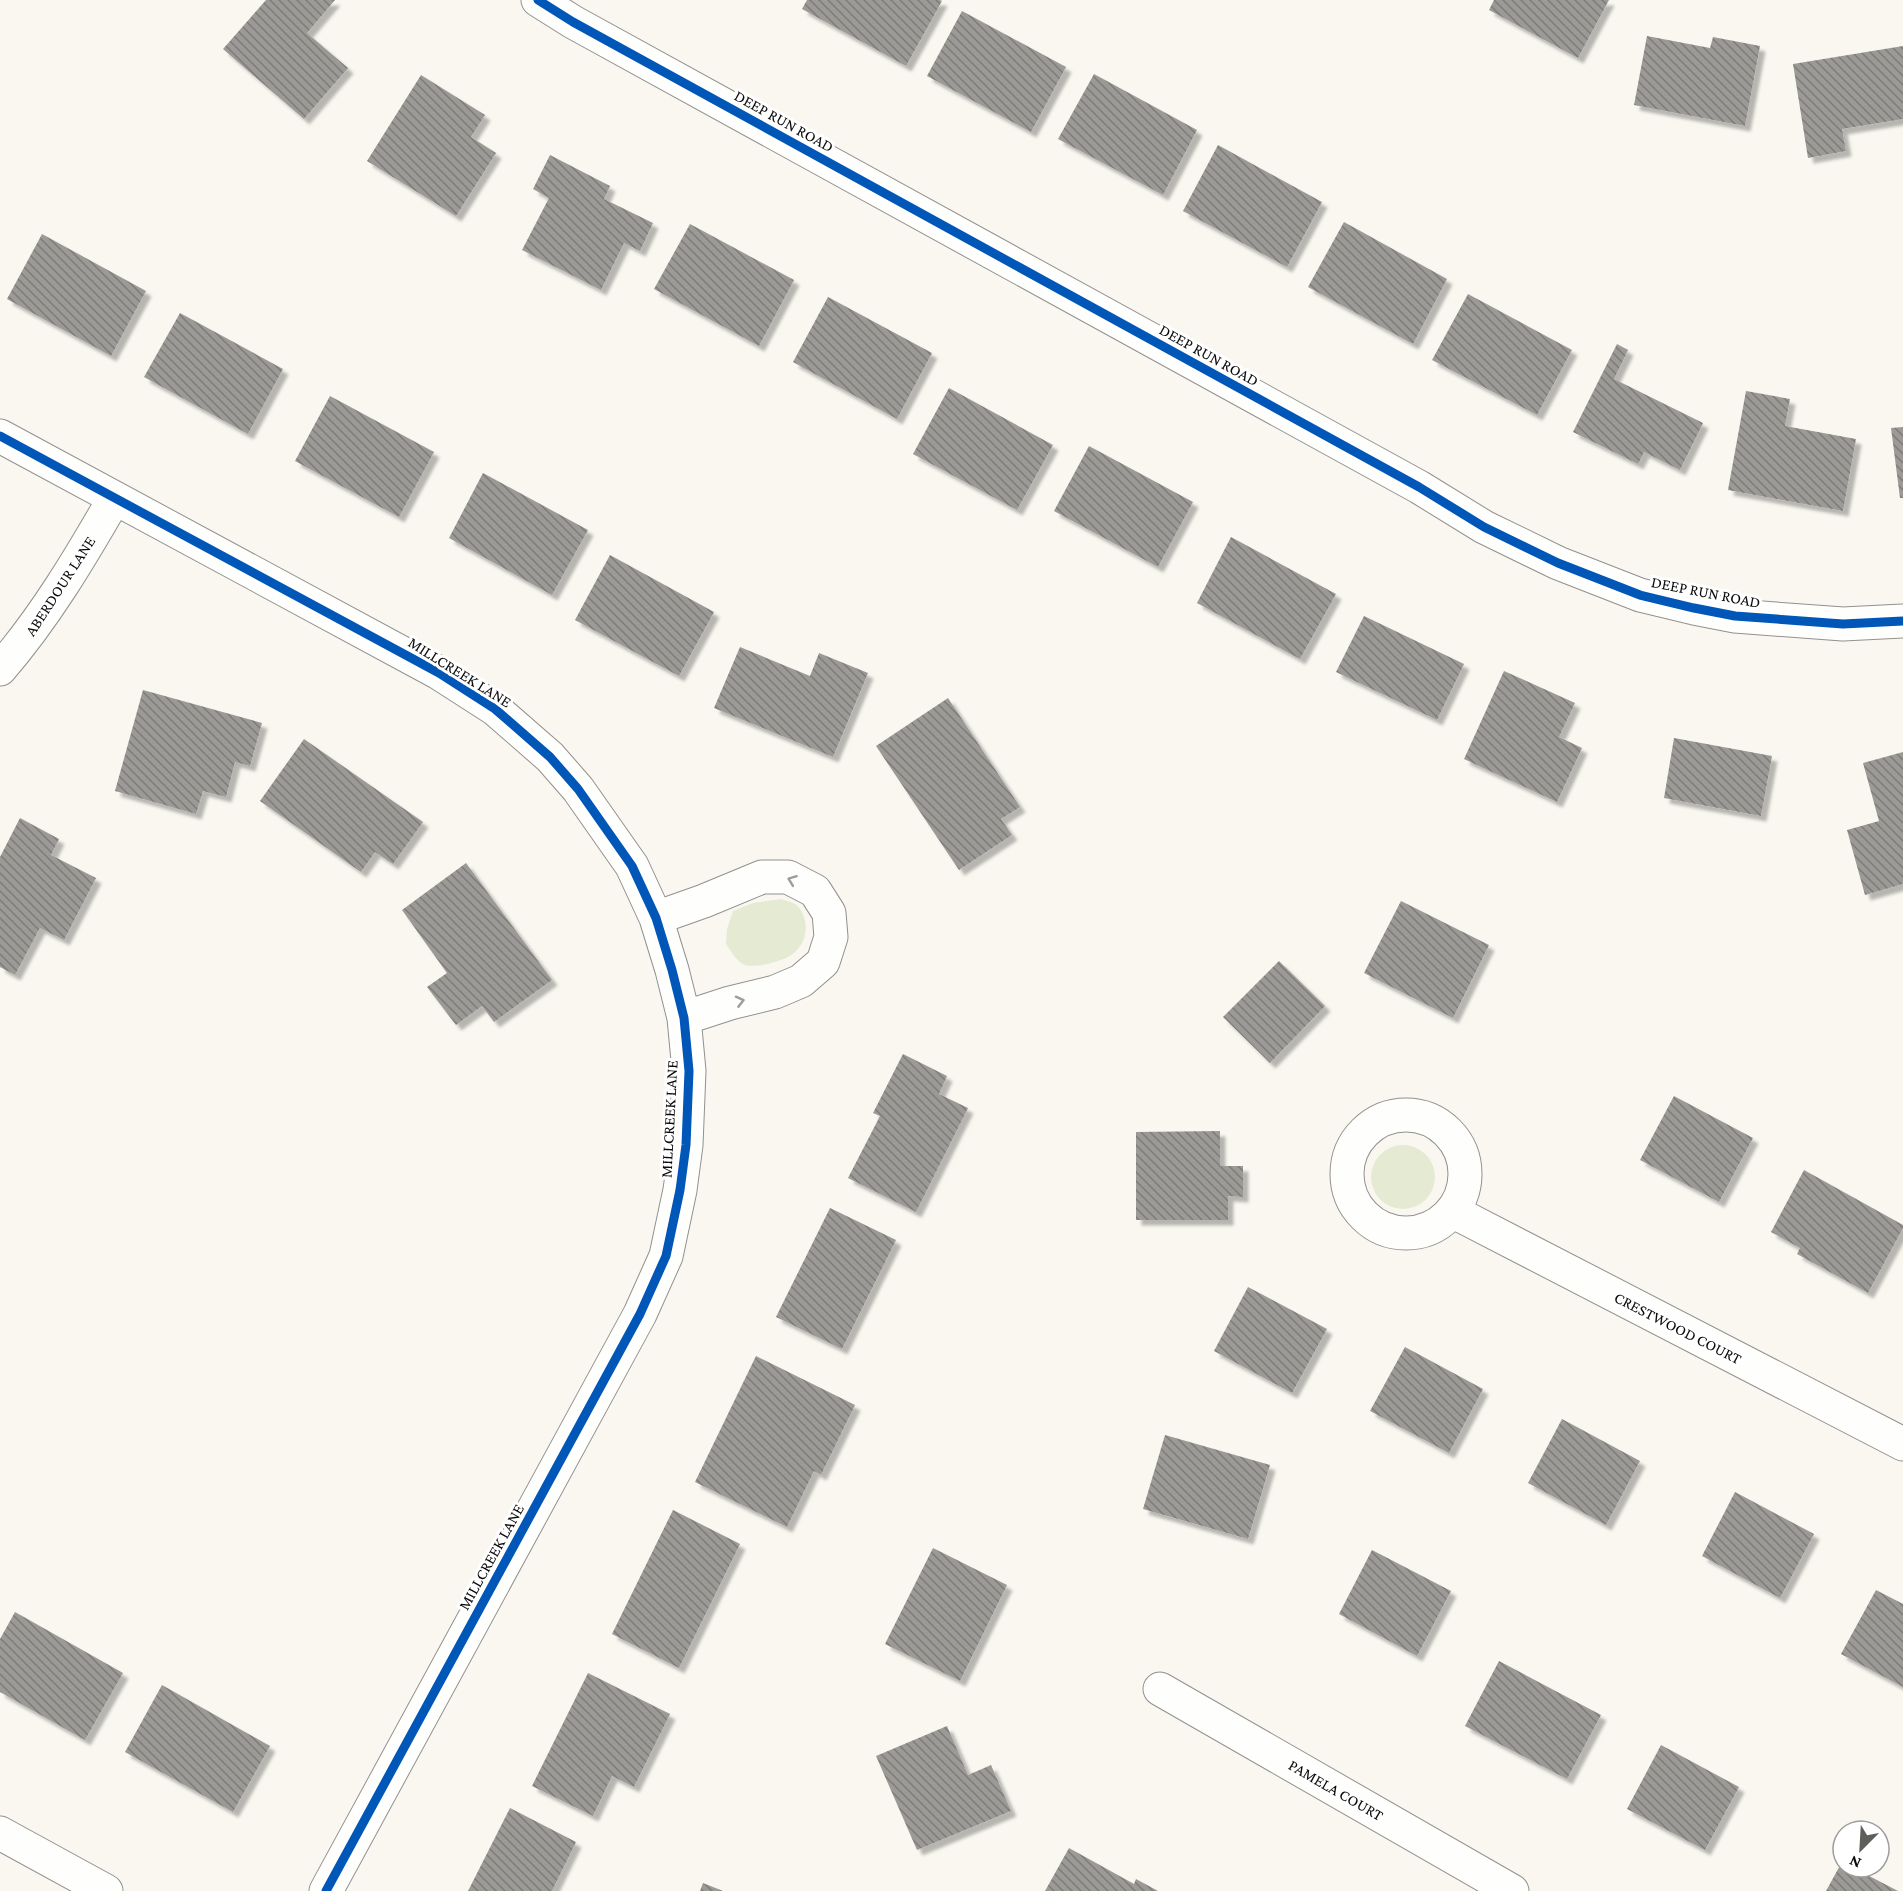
<svg xmlns="http://www.w3.org/2000/svg" width="1903" height="1891" viewBox="0 0 1903 1891" font-family="'Crimson Pro',serif">
<defs>
<pattern id="building-back-hatch" width="6" height="6" patternUnits="userSpaceOnUse" patternTransform="scale(1.5)"><rect width="6" height="6" fill="#9c9a96"/><path d="M-1 5l2 2M0 0l6 6M5-1l2 2" fill="none" stroke="#7d7c79"/></pattern>
<filter id="shadow"><feDropShadow dx="5.5" dy="5.5" stdDeviation="1.5" flood-color="#0004"/></filter>
</defs>
<rect width="100%" height="100%" fill="#f9f7f0"/>
<path fill="#e4ebd2" d="M 782,899 C 786,901 792,902 795,904 C 809,915 809,938 797,950 C 790,958 778,961 768,964 C 762,965 751,967 745,965 C 737,962 731,951 726,944 L 727,929 L 733,911 L 753,903 Z
M1371 1177a32 32 0 1 1 64 0a32 32 0 1 1-64 0Z"/>
<path fill="url(#building-back-hatch)" filter="url(#shadow)" d="M 266,0 L 335,0 L 307,33 L 348,68 L 304,119 L 223,49 Z
M 807,0 L 940,0 L 942,1 L 906,66 L 802,9 Z
M 1494,0 L 1609,0 L 1578,58 L 1489,10 Z
M 962,11 L 1066,67 L 1031,132 L 927,76 Z
M 1647,36 L 1710,48 L 1713,37 L 1760,46 L 1745,126 L 1634,105 Z
M 1903,46 L 1903,119 L 1842,129 L 1846,151 L 1808,158 L 1793,64 Z
M 1094,74 L 1197,130 L 1163,195 L 1058,139 Z
M 421,75 L 485,115 L 471,137 L 496,153 L 456,216 L 367,161 Z
M 1218,145 L 1322,202 L 1287,267 L 1183,211 Z
M 550,155 L 610,186 L 604,199 L 653,223 L 640,251 L 624,243 L 601,290 L 522,250 L 549,198 L 533,189 Z
M 1344,222 L 1447,279 L 1413,344 L 1308,287 Z
M 690,224 L 794,280 L 759,346 L 654,289 Z
M 42,234 L 146,291 L 111,356 L 7,299 Z
M 1468,294 L 1572,350 L 1537,415 L 1432,360 Z
M 828,297 L 932,353 L 897,419 L 793,362 Z
M 180,313 L 283,369 L 248,434 L 144,377 Z
M 1617,344 L 1628,350 L 1614,379 L 1703,423 L 1680,470 L 1644,452 L 1638,464 L 1573,432 Z
M 949,388 L 1053,445 L 1017,510 L 913,454 Z
M 1746,391 L 1790,399 L 1785,426 L 1856,439 L 1843,511 L 1728,490 Z
M 330,396 L 434,452 L 399,517 L 295,461 Z
M 1903,427 L 1903,498 L 1900,498 L 1891,428 Z
M 1089,446 L 1193,502 L 1158,567 L 1054,511 Z
M 483,473 L 588,530 L 552,595 L 449,538 Z
M 1231,537 L 1336,594 L 1300,659 L 1197,603 Z
M 610,555 L 714,612 L 679,676 L 575,620 Z
M 1364,616 L 1464,664 L 1437,720 L 1336,672 Z
M 740,647 L 810,676 L 819,653 L 868,673 L 833,757 L 714,708 Z
M 1504,671 L 1575,703 L 1559,737 L 1582,748 L 1557,802 L 1464,759 Z
M 143,690 L 262,723 L 250,766 L 235,762 L 226,797 L 203,791 L 196,814 L 115,791 Z
M 948,698 L 1020,807 L 1001,819 L 1012,835 L 959,870 L 876,746 Z
M 1674,738 L 1772,756 L 1761,816 L 1664,798 Z
M 304,739 L 423,822 L 393,864 L 375,852 L 361,872 L 260,801 Z
M 1903,752 L 1903,884 L 1865,895 L 1847,830 L 1879,821 L 1863,763 Z
M 20,818 L 59,839 L 51,855 L 96,878 L 64,940 L 40,928 L 15,975 L 0,967 L 0,857 Z
M 466,863 L 552,980 L 494,1022 L 482,1006 L 456,1025 L 427,987 L 447,973 L 402,910 Z
M 1401,901 L 1489,945 L 1453,1018 L 1364,973 Z
M 1279,961 L 1325,1006 L 1270,1063 L 1223,1017 Z
M 903,1054 L 947,1076 L 939,1094 L 968,1108 L 916,1212 L 848,1178 L 880,1116 L 873,1113 Z
M 1674,1096 L 1753,1138 L 1719,1202 L 1640,1160 Z
M 1220,1131 L 1220,1166 L 1243,1166 L 1243,1197 L 1228,1196 L 1228,1220 L 1136,1220 L 1136,1132 Z
M 1804,1170 L 1903,1225 L 1903,1228 L 1868,1293 L 1797,1254 L 1800,1248 L 1771,1232 Z
M 830,1208 L 896,1240 L 842,1349 L 776,1317 Z
M 1248,1287 L 1327,1329 L 1292,1393 L 1214,1351 Z
M 1405,1347 L 1483,1389 L 1449,1453 L 1370,1411 Z
M 756,1356 L 855,1405 L 821,1475 L 814,1471 L 787,1527 L 695,1482 Z
M 1562,1419 L 1640,1461 L 1606,1525 L 1528,1483 Z
M 1165,1435 L 1270,1465 L 1248,1539 L 1143,1509 Z
M 1735,1492 L 1814,1534 L 1780,1598 L 1702,1556 Z
M 673,1510 L 740,1544 L 679,1668 L 612,1634 Z
M 933,1548 L 1007,1585 L 960,1681 L 885,1644 Z
M 1372,1550 L 1451,1591 L 1417,1656 L 1339,1614 Z
M 1876,1590 L 1903,1604 L 1903,1687 L 1841,1654 Z
M 15,1612 L 123,1673 L 85,1740 L 0,1692 L 0,1639 Z
M 1499,1661 L 1601,1715 L 1567,1779 L 1465,1726 Z
M 588,1673 L 670,1714 L 634,1787 L 612,1776 L 593,1816 L 532,1786 Z
M 162,1685 L 270,1746 L 233,1812 L 125,1752 Z
M 947,1726 L 968,1775 L 991,1765 L 1011,1811 L 917,1850 L 876,1756 Z
M 1661,1745 L 1739,1787 L 1705,1850 L 1627,1809 Z
M 510,1808 L 576,1842 L 552,1891 L 468,1891 Z
M 1069,1848 L 1134,1884 L 1136,1879 L 1158,1891 L 1045,1891 Z
M 1843,1860 L 1843,1867 L 1852,1867 L 1898,1891 L 1826,1891 Z
M 703,1883 L 723,1891 L 700,1891 Z"/>
<g fill="none" stroke-linecap="round" stroke-linejoin="round">
<g stroke="#92918e" stroke-width="35">
<path id="street" d="M 538,0 L 573,22 L 1419,487 L 1484,527 L 1558,563 L 1640,595 L 1694,608 L 1735,616 L 1843,624 L 1903,621
M 0,436 L 439,673 L 495,709 L 550,757 L 578,789 L 632,866 L 656,918 L 672,970 L 684,1018 L 689,1071 L 686,1145 L 680,1190 L 666,1256 L 640,1314 L 326,1891
M 0,669 C 45,617 80,558 114,499
M 656,918 L 704,901 L 762,877 L 788,877 L 815,891 L 829,913 L 831,937 L 823,962 L 801,981 L 775,992 L 730,1003 L 684,1018
M1347 1174a59 59 0 1 1 118 0a59 59 0 1 1-118 0Z
M 1452,1211 L 1903,1444
M 1160,1689 L 1512,1891
M 0,1833 L 106,1891"/>
</g>
<use href="#street" stroke="#fefefd" stroke-width="33"/>
<g stroke="#fff" stroke-width="13">
<path id="cycleway" d="M 538,0 L 573,22 L 1419,487 L 1484,527 L 1558,563 L 1640,595 L 1694,608 L 1735,616 L 1843,624 L 1903,621
M 0,436 L 439,673 L 495,709 L 550,757 L 578,789 L 632,866 L 656,918 L 672,970 L 684,1018 L 689,1071 L 686,1145 L 680,1190 L 666,1256 L 640,1314 L 326,1891"/>
</g>
<use href="#cycleway" stroke="#0057b8" stroke-width="9"/>
</g>
<defs><path id="oneway-chevron" d="M-2-3.5L2.5 0L-2 3.5" fill="none" stroke-width="1.6" stroke-linecap="round" stroke-linejoin="round" transform="scale(1.5)"/></defs>
<g stroke="#9d9d9c">
<use href="#oneway-chevron" transform="translate(792 880) rotate(-159)"/>
<use href="#oneway-chevron" transform="translate(740 1001) rotate(-14)"/>
</g>
<g text-anchor="middle" dominant-baseline="central" stroke-width="6" stroke-linejoin="round" paint-order="stroke">
<g font-size="16" fill="#0b0b0b" stroke="#fff">
<text transform="translate(784 121) rotate(29)">DEEP RUN ROAD</text>
<text transform="translate(1209 355) rotate(29)">DEEP RUN ROAD</text>
<text transform="translate(60 586) rotate(-57)">ABERDOUR LANE</text>
<text transform="translate(1706 592) rotate(11)">DEEP RUN ROAD</text>
<text transform="translate(460 672) rotate(32)">MILLCREEK LANE</text>
<text transform="translate(669 1119) rotate(-87)">MILLCREEK LANE</text>
<text transform="translate(1678 1328) rotate(27)">CRESTWOOD COURT</text>
<text transform="translate(491 1557) rotate(-61)">MILLCREEK LANE</text>
<text transform="translate(1336 1790) rotate(30)">PAMELA COURT</text>
</g>
</g>
<g transform="translate(1861 1849) rotate(204)"><circle r="28" fill="#ffffff" stroke="#9d9d9d" stroke-width="1.5"/>
<path d="M0-4.5L10 22L0 15L-10 22Z" fill="#5e5e5b"/>
<text y="-9" font-size="16" font-weight="bold" text-anchor="middle" fill="#0b0b0b">N</text>
</g>
</svg>
